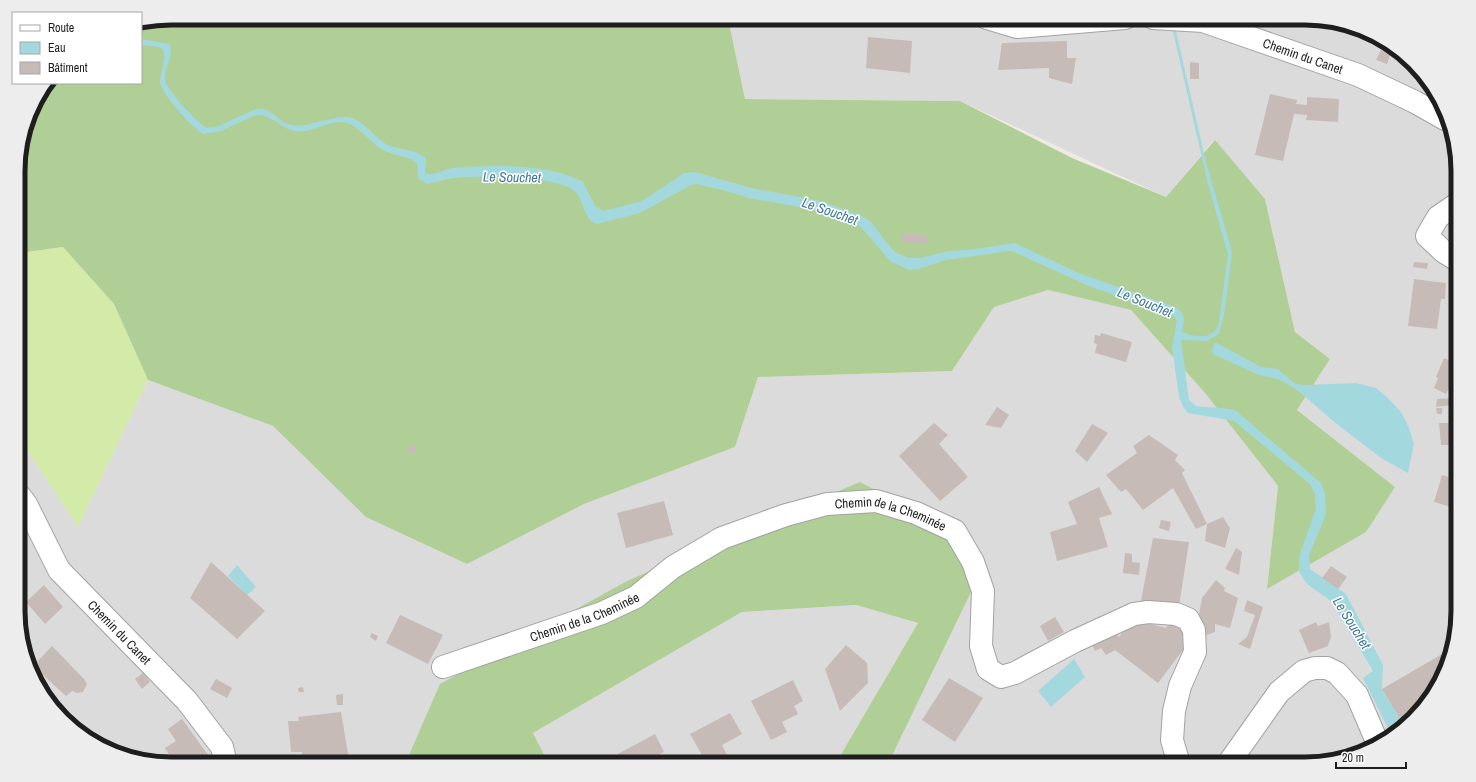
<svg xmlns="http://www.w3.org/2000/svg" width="1476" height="782" viewBox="0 0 1476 782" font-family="'Archivo Narrow',sans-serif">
<rect width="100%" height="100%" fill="#efeae4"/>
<path fill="#dcdbdb" d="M 728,18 L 1305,18 L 1373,34 L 1406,56 L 1432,86 L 1457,152 L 1458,611 L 1442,679 L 1420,712 L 1390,738 L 1354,756 L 1314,764 L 888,764 L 974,586 L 955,531 L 441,684 L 405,764 L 171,764 L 103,748 L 70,726 L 44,696 L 19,631 L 19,438 L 78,526 L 148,380 L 273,426 L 366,516 L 467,564 L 584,504 L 735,447 L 758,377 L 952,371 L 994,307 L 1048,290 L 1131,310 L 1205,393 L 1278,486 L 1267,588 L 1395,487 L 1297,410 L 1330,359 L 1295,332 L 1265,199 L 1214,140 L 1166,197 L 960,101 L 745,99 Z
M 856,605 L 918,623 L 840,756 L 855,764 L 549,764 L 533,733 L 742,612 Z"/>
<path fill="#d3eaa8" d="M 63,247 L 114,304 L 148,380 L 78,527 L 19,438 L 19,253 Z"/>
<path fill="#b0cf97" d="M 171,18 L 728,18 L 745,99 L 960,101 L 1072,158 L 1166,197 L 1215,140 L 1265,199 L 1295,332 L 1330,359 L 1297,410 L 1395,487 L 1366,532 L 1267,589 L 1278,486 L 1205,393 L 1131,310 L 1048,290 L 994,307 L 952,371 L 758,377 L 735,447 L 584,504 L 467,564 L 366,517 L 273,426 L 148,380 L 114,304 L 63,247 L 19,253 L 18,161 L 34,104 L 50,83 L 141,83 L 141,24 Z
M 860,482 L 955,531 L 974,586 L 888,764 L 855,764 L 840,756 L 918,623 L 856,605 L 742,612 L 533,733 L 549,764 L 405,764 L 440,684 L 629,580 Z"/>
<path fill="#a3d9de" d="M 1172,27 L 1175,27 L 1206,162 L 1232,252 L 1224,315 L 1219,334 L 1207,341 L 1181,340 L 1189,400 L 1196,406 L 1232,409 L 1236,411 L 1321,483 L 1325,494 L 1326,515 L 1309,555 L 1310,569 L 1346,594 L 1383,665 L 1382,689 L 1404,726 L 1392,736 L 1363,678 L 1373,671 L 1332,602 L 1307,584 L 1299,572 L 1300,554 L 1316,509 L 1315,494 L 1310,484 L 1234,421 L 1188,413 L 1183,407 L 1179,397 L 1172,347 L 1177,321 L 1173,315 L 1091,287 L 1014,252 L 1009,251 L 946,260 L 918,269 L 909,270 L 890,261 L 861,227 L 848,220 L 811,209 L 749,198 L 723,190 L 696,184 L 691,185 L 640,213 L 597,224 C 582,219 585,198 573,190 C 552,175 480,176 454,178 C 445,179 436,182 427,184 L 418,178 L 417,163 C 406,154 389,156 377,146 C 367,138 356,123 342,122 C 326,121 311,134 294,131 C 280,128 270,113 255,115 L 221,131 L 203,134 C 192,127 160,93 160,81 C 161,71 167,60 163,50 L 159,47 L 141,45 L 141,39 L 169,44 C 175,55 164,68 165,80 C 167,90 198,124 207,128 L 219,126 L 256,109 C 273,107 276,122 291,125 C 309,128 327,117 346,117 C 361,117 374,137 386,144 C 399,151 416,148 426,159 L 425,172 L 426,174 C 436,176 443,169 453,168 C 491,165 549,163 583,182 L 595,206 L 603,211 L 642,201 L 684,173 L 695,172 L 751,188 L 821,201 L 862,216 L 871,222 L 891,248 L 896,253 L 909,258 L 921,258 L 949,251 L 969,250 L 1015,243 L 1076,272 L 1175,307 C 1186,313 1184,322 1182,332 C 1196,338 1214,340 1219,323 L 1228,255 L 1207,180 Z
M 1215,342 L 1261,367 L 1278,369 L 1294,383 L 1303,385 L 1356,383 L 1376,388 L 1388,398 L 1401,412 L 1409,428 L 1414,444 L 1408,473 L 1381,458 L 1333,421 L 1301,393 L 1286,383 L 1278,379 L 1259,375 L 1213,354 L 1212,350 Z
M 237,565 L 256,587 L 247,595 L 228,576 Z
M 1074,659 L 1085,677 L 1051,707 L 1038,691 Z"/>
<path fill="#c7bbb7" d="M 868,37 L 912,41 L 910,73 L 866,68 Z
M 1067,41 L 1067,58 L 1076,58 L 1072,84 L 1049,78 L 1049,68 L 998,70 L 1002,43 Z
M 1381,50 L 1391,53 L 1387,64 L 1376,60 Z
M 1190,62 L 1199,63 L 1199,79 L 1190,79 Z
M 1270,94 L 1297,100 L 1296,104 L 1307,105 L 1307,97 L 1339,99 L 1338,122 L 1306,120 L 1307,115 L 1294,114 L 1283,161 L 1255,155 Z
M 901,233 L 928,235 L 928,244 L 901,242 Z
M 1414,262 L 1428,263 L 1427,269 L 1413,267 Z
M 1414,279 L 1446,283 L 1445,299 L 1441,299 L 1437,329 L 1408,326 Z
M 1101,333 L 1132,342 L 1126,362 L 1095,353 L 1097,344 L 1094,343 L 1095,335 L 1100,336 Z
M 1457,351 L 1457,387 L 1451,384 L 1446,394 L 1434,388 L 1438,378 L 1436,377 L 1444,358 L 1451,361 L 1454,353 Z
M 1452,398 L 1453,405 L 1436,407 L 1437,399 Z
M 997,407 L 1009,415 L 1001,428 L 985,425 Z
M 1436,408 L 1442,408 L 1442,414 L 1437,414 Z
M 1450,416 L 1457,416 L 1458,445 L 1441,445 L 1439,423 L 1450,423 Z
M 934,423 L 948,435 L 939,444 L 968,477 L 940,501 L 899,456 Z
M 1092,424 L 1108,433 L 1087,462 L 1075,451 Z
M 1149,435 L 1178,455 L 1175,460 L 1185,470 L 1182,473 L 1207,524 L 1196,529 L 1173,488 L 1143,510 L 1126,489 L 1121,492 L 1106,475 L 1137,453 L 1133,446 Z
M 408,446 L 416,447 L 416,454 L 407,453 Z
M 1452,466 L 1458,467 L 1458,509 L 1434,502 L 1442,475 L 1449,477 Z
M 1099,487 L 1112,514 L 1099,518 L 1108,547 L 1057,561 L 1050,532 L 1077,524 L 1068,502 Z
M 664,501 L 673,535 L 626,548 L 617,513 Z
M 1223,517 L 1230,528 L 1225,548 L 1205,541 L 1207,524 Z
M 1161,520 L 1171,522 L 1169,531 L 1159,528 Z
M 1153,538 L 1189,542 L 1179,606 L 1141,601 Z
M 1458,544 L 1458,561 L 1450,549 Z
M 1236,548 L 1242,552 L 1239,575 L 1225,569 Z
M 1125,553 L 1132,554 L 1132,562 L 1140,563 L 1139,575 L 1123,573 Z
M 211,562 L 265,611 L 237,639 L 190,598 Z
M 1331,566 L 1347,577 L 1338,589 L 1322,578 Z
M 1216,580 L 1225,588 L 1224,591 L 1238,598 L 1230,628 L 1215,624 L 1215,632 L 1204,636 L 1199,623 L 1199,615 L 1202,598 Z
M 44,585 L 63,607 L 45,624 L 26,602 Z
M 1247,600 L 1263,607 L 1250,649 L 1238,644 L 1247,637 L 1255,615 L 1244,611 Z
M 400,615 L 443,635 L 428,664 L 386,643 Z
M 1055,617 L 1064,632 L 1048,641 L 1040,626 Z
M 1132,619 L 1166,628 L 1172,621 L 1185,631 L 1186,646 L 1158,683 L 1115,650 L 1106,655 L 1101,648 L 1095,651 L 1092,644 L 1114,632 L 1119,637 Z
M 1316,622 L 1318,626 L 1329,622 L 1331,637 L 1328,646 L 1309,653 L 1299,630 Z
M 372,633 L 378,636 L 376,641 L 370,637 Z
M 846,645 L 867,663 L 868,683 L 840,711 L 825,669 Z
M 52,646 L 84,679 L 87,684 L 83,692 L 77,693 L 72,691 L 66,696 L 33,666 Z
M 1449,650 L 1442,679 L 1420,712 L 1404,726 L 1382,689 Z
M 143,673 L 150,682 L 142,689 L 135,679 Z
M 949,678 L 983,698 L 955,742 L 922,720 Z
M 216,679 L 232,688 L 227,698 L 210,689 Z
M 793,680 L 803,701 L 794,706 L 798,714 L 782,722 L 787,732 L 771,740 L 751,701 Z
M 303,687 L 304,692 L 299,692 L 298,688 Z
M 343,694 L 343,705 L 337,705 L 336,695 Z
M 341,712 L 349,759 L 300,764 L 300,756 L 302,756 L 302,752 L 291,752 L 288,721 L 299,721 L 298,717 Z
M 730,713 L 742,734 L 722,745 L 729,759 L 720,764 L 707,764 L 690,734 Z
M 182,719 L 211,759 L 209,761 L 204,764 L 190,764 L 186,759 L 175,764 L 165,748 L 176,741 L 168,729 Z
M 655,734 L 664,752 L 648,761 L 649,764 L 621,764 L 616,755 Z"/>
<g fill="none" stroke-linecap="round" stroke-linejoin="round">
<g stroke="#a2a2a2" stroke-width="24">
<g id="street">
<path d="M 987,18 L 1017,27 L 1125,18"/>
<path id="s1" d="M 1153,18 L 1203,21 L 1358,75 L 1415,102 L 1445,119"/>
<path d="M 1457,204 L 1438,217 L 1427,236 L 1444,252 L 1457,260"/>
<path id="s2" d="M 19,495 L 26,504 L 59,570 L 187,701 L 222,747 L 226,764"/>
<path id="s3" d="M 443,667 L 602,613 L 636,597 L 673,567 L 722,538 L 786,515 L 827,504 L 876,501 L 916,513 L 955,531 L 973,562 L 983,591 L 981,646 L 988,669 L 1001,677 L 1015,673 L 1075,641 L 1134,614 L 1148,612 L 1176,614 L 1188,619 L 1194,630 L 1195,652 L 1180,686 L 1174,711 L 1172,740 L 1179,764"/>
<path d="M 1228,764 L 1279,692 L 1304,671 L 1315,668 L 1327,668 L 1337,673 L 1357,695 L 1378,744"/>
</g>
</g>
<use href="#street" stroke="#fff" stroke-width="22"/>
</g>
<g text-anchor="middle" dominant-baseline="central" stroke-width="3" stroke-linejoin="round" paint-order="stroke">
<g font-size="13" fill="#1e1e1e" stroke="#fff">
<text stroke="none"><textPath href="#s1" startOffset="156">Chemin du Canet</textPath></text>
<text stroke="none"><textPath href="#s3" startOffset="486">Chemin de la Cheminée</textPath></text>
<text stroke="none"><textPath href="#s3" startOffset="150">Chemin de la Cheminée</textPath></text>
<text stroke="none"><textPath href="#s2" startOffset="172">Chemin du Canet</textPath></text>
</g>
<g font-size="14" font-style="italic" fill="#407997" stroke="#fff">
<text transform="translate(512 177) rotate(1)">Le Souchet</text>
<text transform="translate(830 211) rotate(19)">Le Souchet</text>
<text transform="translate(1145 302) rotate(22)">Le Souchet</text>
<text transform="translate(1352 623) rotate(58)">Le Souchet</text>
</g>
</g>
<path d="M0 0H1476V782H0ZM171 25H1305A146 146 0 0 1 1451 171V611A146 146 0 0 1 1305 757H171A146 146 0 0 1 25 611V171A146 146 0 0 1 171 25Z" fill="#ededed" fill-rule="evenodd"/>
<path fill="none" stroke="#1e1e1e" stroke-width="5" d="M171 25H1305A146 146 0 0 1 1451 171V611A146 146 0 0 1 1305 757H171A146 146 0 0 1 25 611V171A146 146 0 0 1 171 25Z"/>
<rect x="12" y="12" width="130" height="72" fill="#ffffff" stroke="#a5a5a5"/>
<rect x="20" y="25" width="20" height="6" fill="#ffffff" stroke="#a5a5a5"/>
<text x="48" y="32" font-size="12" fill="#1e1e1e">Route</text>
<rect x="20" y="42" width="20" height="12" fill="#a3d9de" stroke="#a5a5a5"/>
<text x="48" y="52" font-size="12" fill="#1e1e1e">Eau</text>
<rect x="20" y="62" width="20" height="12" fill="#c7bbb7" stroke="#a5a5a5"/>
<text x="48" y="72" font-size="12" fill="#1e1e1e">Bâtiment</text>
<path d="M1336 762v6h70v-6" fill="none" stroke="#1e1e1e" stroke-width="2"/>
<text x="1342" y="762" font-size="12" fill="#1e1e1e" stroke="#ffffff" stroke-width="3" paint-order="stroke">20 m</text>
</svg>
